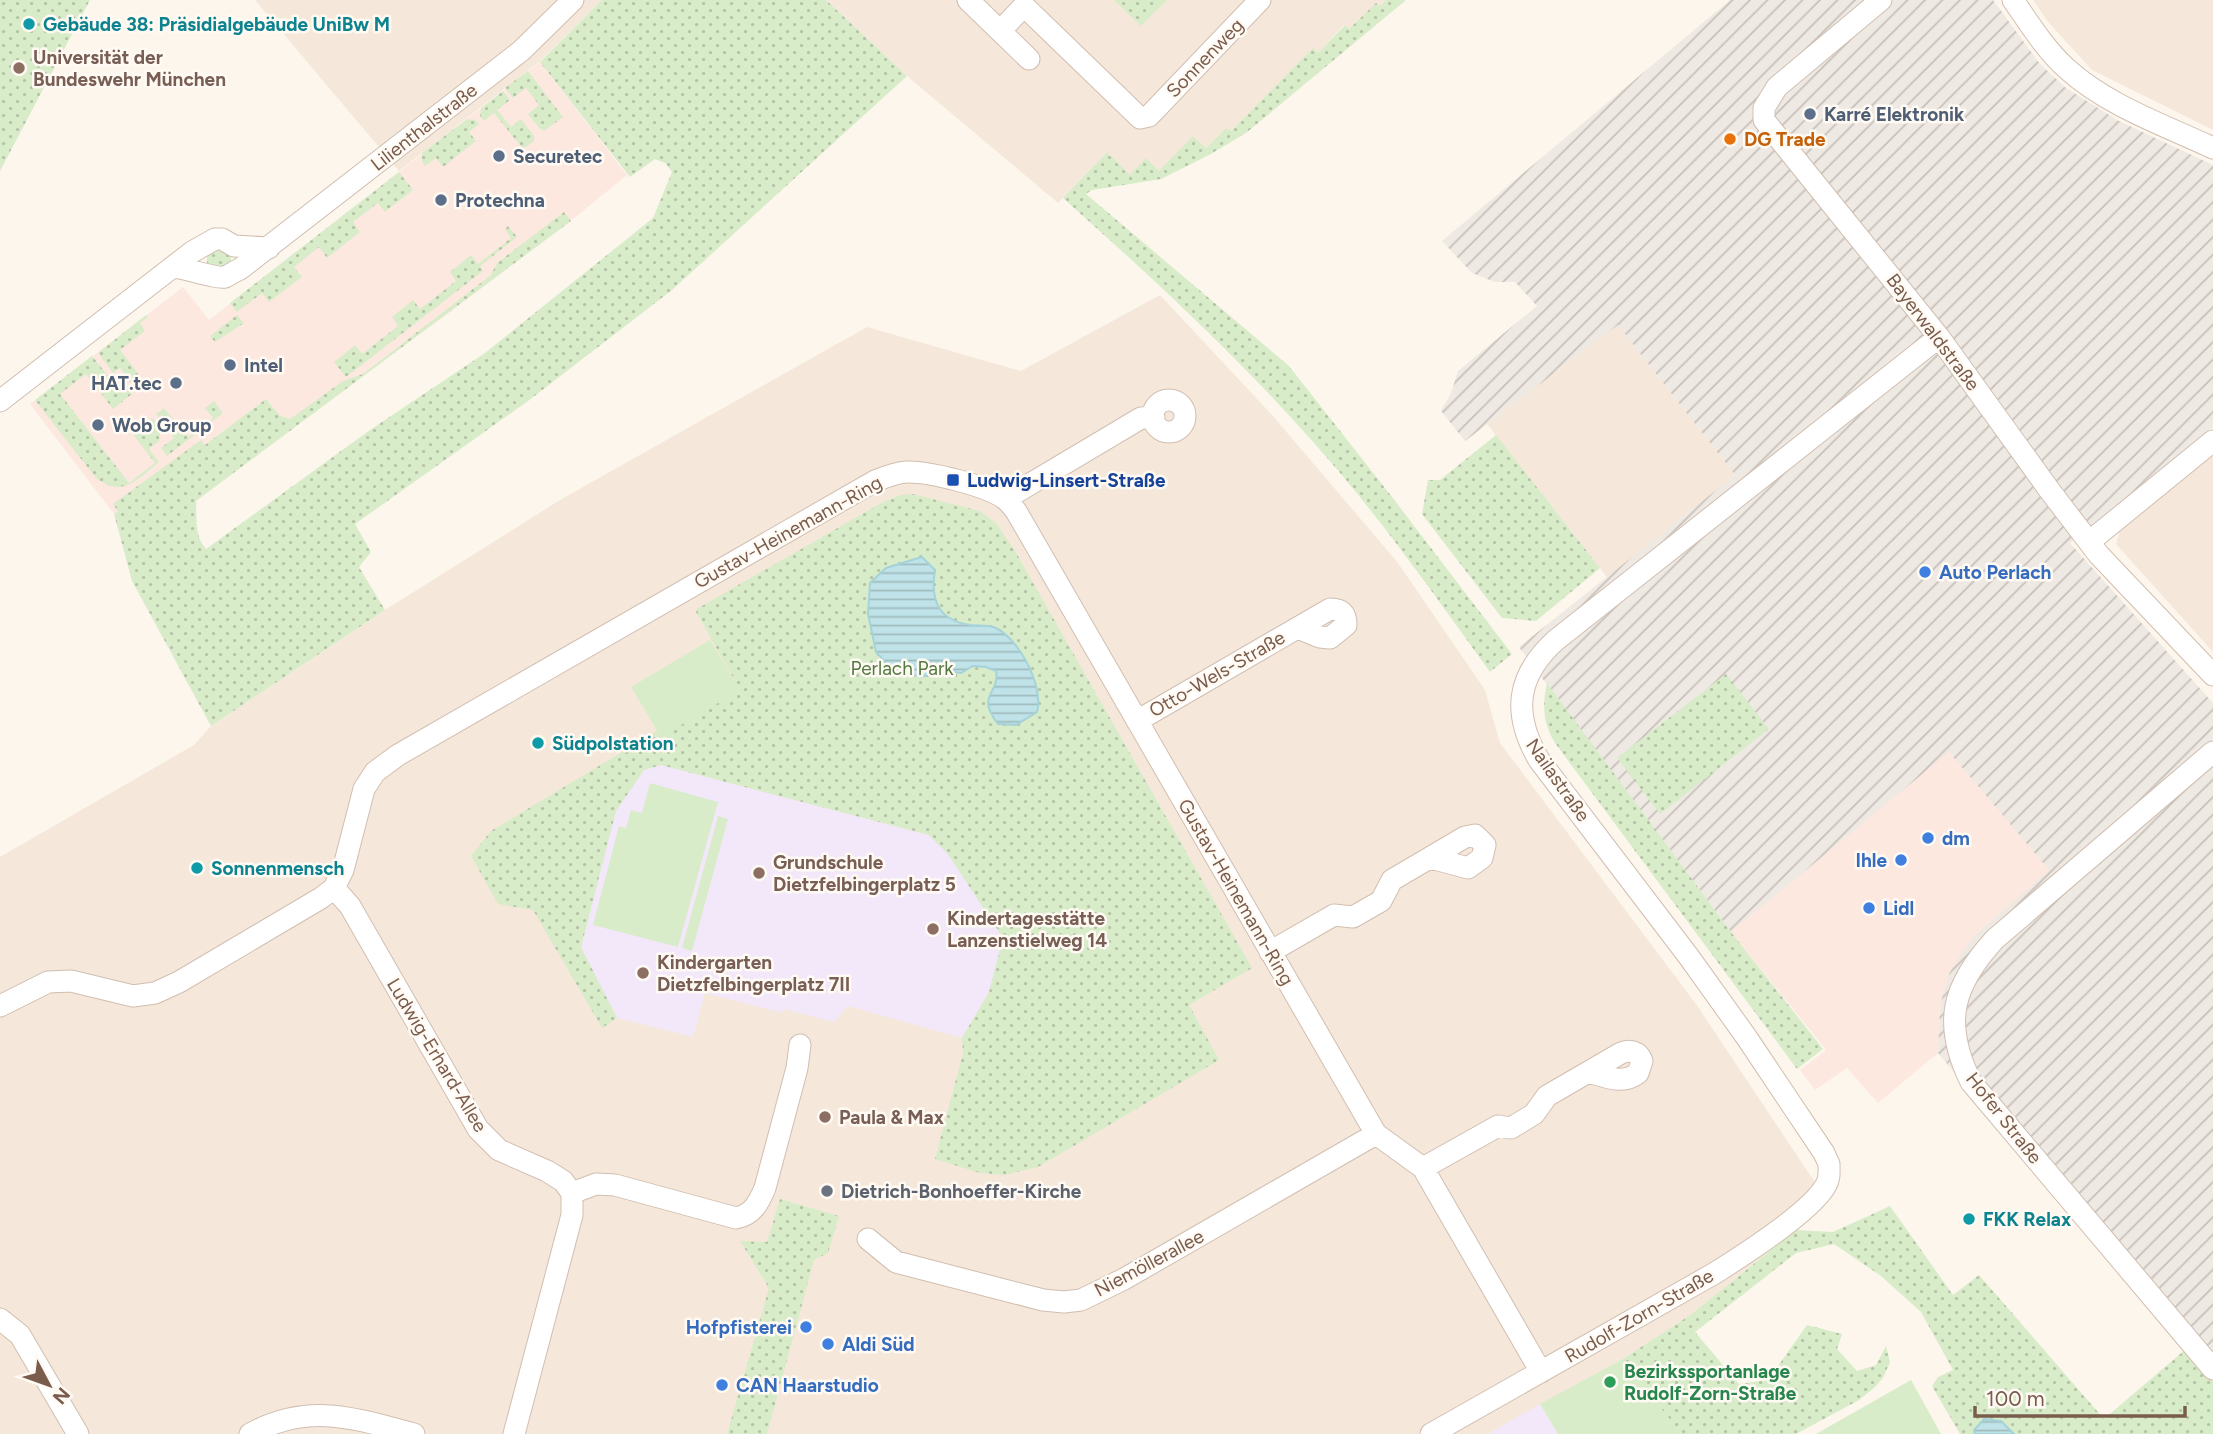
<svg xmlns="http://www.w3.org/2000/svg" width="2213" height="1434" viewBox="0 0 2213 1434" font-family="Figtree,sans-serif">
<defs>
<pattern id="industrial-furrows" width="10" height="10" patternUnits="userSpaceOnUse" patternTransform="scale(1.75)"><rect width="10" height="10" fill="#efe9e4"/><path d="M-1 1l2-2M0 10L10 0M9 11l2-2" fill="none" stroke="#c7c0bb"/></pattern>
<pattern id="grass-dots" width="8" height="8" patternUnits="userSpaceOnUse" patternTransform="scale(1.75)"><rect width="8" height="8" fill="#d8ecc9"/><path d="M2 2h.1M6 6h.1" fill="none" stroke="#b4c2a5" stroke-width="1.8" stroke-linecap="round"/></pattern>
<pattern id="water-rules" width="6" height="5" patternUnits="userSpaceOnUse" patternTransform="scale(1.75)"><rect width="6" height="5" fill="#bfe3e8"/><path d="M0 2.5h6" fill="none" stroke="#a0bbbe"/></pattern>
</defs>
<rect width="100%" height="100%" fill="#fdf6ec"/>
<path fill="#f5e8da" d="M 255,0 L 602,0 L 539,62 L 399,171 Z
M 826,0 L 1386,0 L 1380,6 L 1376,3 L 1349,29 L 1344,25 L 1318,53 L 1313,49 L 1230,132 L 1226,128 L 1205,149 L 1159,171 L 1130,175 L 1106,153 L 1058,203 L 907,76 Z
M 2033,0 L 2213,0 L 2213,130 L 2092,70 L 2049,23 Z
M 1160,295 L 1273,416 L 1398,563 L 1485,690 L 1500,743 L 1696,1004 L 1828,1202 L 1689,1317 L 1621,1360 L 1488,1434 L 0,1434 L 0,857 L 194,745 L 211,726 L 385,610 L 560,500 L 867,327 L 1021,371 Z
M 1618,325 L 1735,475 L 1607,577 L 1487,424 Z
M 2213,454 L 2213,652 L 2116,544 L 2120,530 Z"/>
<path fill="#fde8e0" d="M 540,62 L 627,175 L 578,215 L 450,312 L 290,429 L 266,399 L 114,514 L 30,404 L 183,287 L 209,320 Z
M 1949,751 L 2050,871 L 1976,934 L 1949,974 L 1940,1005 L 1938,1053 L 1878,1103 L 1847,1068 L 1815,1090 L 1800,1070 L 1826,1050 L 1731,932 Z"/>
<path fill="url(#industrial-furrows)" d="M 1730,0 L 1993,0 L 2040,64 L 2066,88 L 2119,121 L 2213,165 L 2213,427 L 2070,543 L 2213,703 L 2213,1355 L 2199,1364 L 1938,1053 L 1940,1005 L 1949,974 L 1961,953 L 1976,934 L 2049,870 L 1949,752 L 1731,932 L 1519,647 L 1735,475 L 1618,325 L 1465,441 L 1441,411 L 1451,393 L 1458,371 L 1537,306 L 1515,282 L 1495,282 L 1472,273 L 1442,241 Z"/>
<path fill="#f3e8fa" d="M 661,765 L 929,835 L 948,854 L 1003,938 L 989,992 L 962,1038 L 848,1006 L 834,1022 L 783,1009 L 782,1013 L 705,993 L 693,1037 L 617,1018 L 581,948 L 616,811 L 644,770 Z
M 1540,1404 L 1558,1434 L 1488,1434 Z"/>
<path fill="url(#grass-dots)" d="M 0,0 L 90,0 L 0,171 Z
M 602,0 L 826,0 L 907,76 L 672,290 L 528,401 L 355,524 L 371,552 L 359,567 L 385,610 L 211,726 L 132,581 L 114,514 L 118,511 L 113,504 L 201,440 L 205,445 L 266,399 L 280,416 L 290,419 L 343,381 L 363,374 L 491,275 L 497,263 L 564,212 L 571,221 L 196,501 C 197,517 194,536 206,549 L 370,430 L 485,353 L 653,218 L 672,172 L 665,163 L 655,159 L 630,177 L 540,62 Z
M 1114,0 L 1167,0 L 1141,26 Z
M 1386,0 L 1406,0 L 1246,133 L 1209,155 L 1161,179 L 1092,190 L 1086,194 L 1289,366 L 1392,497 L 1512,654 L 1490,672 C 1438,600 1387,527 1329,460 C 1247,365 1156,281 1063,198 L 1107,152 L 1130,175 L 1146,158 L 1159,171 L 1193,136 L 1206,148 L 1226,128 L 1231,131 L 1313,48 L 1318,53 L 1345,25 L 1349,29 L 1376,3 L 1380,6 Z
M 528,71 L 563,117 L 544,131 L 540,129 L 528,114 L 539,105 L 526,88 L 513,98 L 505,88 Z
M 503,91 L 510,100 L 497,110 L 511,127 L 521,119 L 534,136 L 534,141 L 523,149 L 494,113 L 484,121 L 480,116 L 481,108 Z
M 467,119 L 475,120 L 479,124 L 469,132 L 476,141 L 443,167 L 436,158 L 425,166 L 422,161 L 422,153 Z
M 399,172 L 413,190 L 385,212 L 378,203 L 353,222 L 360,232 L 327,258 L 319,247 L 294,267 L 302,277 L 269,302 L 262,293 L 237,312 L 230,303 Z
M 508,226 L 517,237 L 480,266 L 483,271 L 346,377 L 334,362 L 355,345 L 362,354 L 398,326 L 392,317 L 413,300 L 420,309 L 456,281 L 450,272 L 471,255 L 478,264 L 511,238 L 505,229 Z
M 214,247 L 231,255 L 231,264 L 226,270 L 207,265 L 207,253 Z
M 146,315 L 148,317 L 140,323 L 145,331 L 120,350 L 146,384 L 137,390 L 120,368 L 113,373 L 98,353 Z
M 237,315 L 244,323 L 215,342 L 210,336 Z
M 92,356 L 117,387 L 124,383 L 132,394 L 113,409 L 86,374 L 60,394 L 129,483 L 155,463 L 132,433 L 152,418 L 161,429 L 159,441 L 149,449 L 159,462 C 139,478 122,499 96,478 L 35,400 Z
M 214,401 L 223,413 L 167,456 L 161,448 L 174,438 L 156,414 L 164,408 L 188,437 L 213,418 L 205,408 Z
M 1496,435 L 1600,568 L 1536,621 L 1502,618 L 1422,514 L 1428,480 L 1440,480 Z
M 913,494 L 980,511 L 996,523 L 1015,551 L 1252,968 L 1189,1005 L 1219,1060 L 1038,1167 L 1005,1175 L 980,1173 L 935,1159 L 963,1053 L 962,1038 L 989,992 L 1003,938 L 948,854 L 929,835 L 661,765 L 644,770 L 616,811 L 581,947 L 617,1018 L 602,1028 L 533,910 L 498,904 L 471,856 L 491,831 L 657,731 L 661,736 L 740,690 L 695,610 L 883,502 L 901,495 Z
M 1726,674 L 1769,729 L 1660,814 L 1617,758 Z
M 1547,683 L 1731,932 L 1823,1049 L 1797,1069 L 1555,743 C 1543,723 1542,706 1547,683 Z
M 780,1199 L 839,1216 L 828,1253 L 814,1260 L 767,1434 L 727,1434 L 769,1288 L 740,1241 L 767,1242 Z
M 1890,1206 L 1953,1295 L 1979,1275 L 2104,1419 L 2186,1349 L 2213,1355 L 2213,1434 L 1960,1434 L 1932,1386 L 1938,1377 L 1953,1370 L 1921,1312 L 1881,1276 L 1834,1244 L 1796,1253 L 1695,1332 L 1739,1384 L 1768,1380 L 1807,1325 L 1842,1334 L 1837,1349 L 1857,1371 L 1876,1365 L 1886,1346 L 1890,1362 L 1883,1378 L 1874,1388 L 1859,1400 L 1796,1434 L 1682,1434 L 1621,1360 L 1689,1316 L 1796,1230 L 1833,1232 Z"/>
<path fill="#d8ecc9" d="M 710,640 L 740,690 L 661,737 L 631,687 Z
M 650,783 L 718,802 L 678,947 L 593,925 L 619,826 L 626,828 L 631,810 L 642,813 Z
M 718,816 L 728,819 L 692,951 L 682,948 Z
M 1621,1360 L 1682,1434 L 1558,1434 L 1540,1404 Z
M 1911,1380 L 1941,1434 L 1816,1434 Z"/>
<path fill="url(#water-rules)" stroke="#a5d3da" stroke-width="2" d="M 922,557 L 935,570 C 930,600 938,620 970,625 C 978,626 989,625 996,628 C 1020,640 1044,687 1037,712 L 1016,725 L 998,724 C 975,694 1000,695 996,671 L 986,667 L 973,666 L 961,673 L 944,671 L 920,677 L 888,665 L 876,652 L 868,614 L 870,583 L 886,568 Z
M 1984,1419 L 2001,1421 L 2014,1434 L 1975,1434 L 1974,1430 Z"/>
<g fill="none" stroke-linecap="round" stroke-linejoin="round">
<g stroke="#d1beb0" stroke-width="23">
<path id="minor" d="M 968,0 L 1000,31 L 1024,6 L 1140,118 L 1149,116 L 1260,0
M 1881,0 L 1777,87 L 1764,108 L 1764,120 L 1939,337 L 2050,491 L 2099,555 L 2213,675
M 2013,0 C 2029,23 2045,49 2066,68 C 2106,105 2164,125 2213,148
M 1000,31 L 1029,59
M 173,267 C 186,268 217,279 225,277 C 230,275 235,271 240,269 L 521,51 L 573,0
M1153 416a16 16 0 1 1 32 0a16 16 0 1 1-32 0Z
M 0,401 L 192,252 L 215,239 L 222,239 L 234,246 L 269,248
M 1005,499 L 1141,418 L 1154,417
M 2089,542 L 2213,441
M 1137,721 L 1330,609 C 1342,609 1346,613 1346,625 L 1330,638 L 1320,637 L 1298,628
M 2213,752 L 1995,939 C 1952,986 1942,1023 1971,1082 L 2213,1369
M 334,888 L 350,906 L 478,1129 L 499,1150 L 547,1171 L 563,1181 L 572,1193 L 572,1215 L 514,1434
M 1270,952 L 1334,915 L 1353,917 L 1381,901 L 1392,880 L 1465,837 L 1475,835 L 1485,845 L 1482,858 L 1468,868 L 1431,858
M 0,1006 L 48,982 L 71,981 L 133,996 L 155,993 L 179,982 L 321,898 L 334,888 L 343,870 L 364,789 L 375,772 L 398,755 L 875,481 C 885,477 895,473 906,472 C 928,471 988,486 1005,499 C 1009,502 1013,507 1016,511 L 1376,1134 L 1423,1168 L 1541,1372
M 1423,1168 L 1498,1126 L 1511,1128 L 1534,1114 L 1547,1096 L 1621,1053 C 1630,1049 1639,1052 1642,1061 L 1638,1073 C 1623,1085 1606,1077 1589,1072
M 572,1193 L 596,1184 L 615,1185 L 736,1218 C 753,1215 759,1202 765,1188 L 797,1068 L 800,1045
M 868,1239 L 896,1262 L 1043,1300 L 1064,1302 L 1081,1300 L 1124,1279 L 1376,1134
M 0,1319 L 20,1335 L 78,1434
M 250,1434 C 309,1402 353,1418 414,1434
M 1431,1434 L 1715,1273 C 1742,1256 1812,1211 1826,1185 C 1830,1178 1829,1172 1829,1164 L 1824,1153 L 1747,1038 L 1689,957 L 1539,760 C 1512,714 1516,676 1556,640 L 1939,337"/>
</g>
<use href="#minor" stroke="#fff" stroke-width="21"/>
</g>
<g fill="#0f9aa8" stroke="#fffaf3" stroke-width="2.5">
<circle cx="29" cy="24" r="7"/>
<circle cx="538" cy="743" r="7"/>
<circle cx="197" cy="868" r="7"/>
<circle cx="1969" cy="1219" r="7"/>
</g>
<g fill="#8d6e63" stroke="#fffaf3" stroke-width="2.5">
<circle cx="19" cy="68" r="7"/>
<circle cx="759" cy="873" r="7"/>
<circle cx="933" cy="929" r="7"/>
<circle cx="643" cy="973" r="7"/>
<circle cx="825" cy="1117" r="7"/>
</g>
<g fill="#5c6f8a" stroke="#fffaf3" stroke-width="2.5">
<circle cx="1810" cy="114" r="7"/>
<circle cx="499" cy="156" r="7"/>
<circle cx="441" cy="200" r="7"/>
<circle cx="230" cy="365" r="7"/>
<circle cx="176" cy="383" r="7"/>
<circle cx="98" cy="425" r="7"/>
</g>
<circle fill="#e8710a" stroke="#fffaf3" stroke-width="2.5" cx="1730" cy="139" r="7"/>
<rect fill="#1a4fb4" stroke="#fffaf3" stroke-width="2.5" x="946" y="473" width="14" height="14" rx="3.5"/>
<g fill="#3f7fe0" stroke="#fffaf3" stroke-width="2.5">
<circle cx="1925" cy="572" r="7"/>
<circle cx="1928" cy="838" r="7"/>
<circle cx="1901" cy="860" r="7"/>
<circle cx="1869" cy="908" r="7"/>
<circle cx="806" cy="1327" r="7"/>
<circle cx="828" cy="1344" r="7"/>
<circle cx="722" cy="1385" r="7"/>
</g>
<circle fill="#6b7280" stroke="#fffaf3" stroke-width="2.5" cx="827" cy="1191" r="7"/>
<circle fill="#2e9e5b" stroke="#fffaf3" stroke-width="2.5" cx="1610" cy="1382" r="7"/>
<g text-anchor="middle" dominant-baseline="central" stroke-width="5" stroke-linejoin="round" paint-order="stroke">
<g font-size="19" font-weight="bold" fill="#0d838f" stroke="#fffaf3" text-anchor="start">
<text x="43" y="24">Gebäude 38: Präsidialgebäude UniBw M</text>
<text x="552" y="743">Südpolstation</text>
<text x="211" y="868">Sonnenmensch</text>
<text x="1983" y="1219">FKK Relax</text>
</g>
<g font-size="19" font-weight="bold" fill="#785e54" stroke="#fffaf3" text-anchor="start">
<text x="33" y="57">Universität der<tspan x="33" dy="22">Bundeswehr München</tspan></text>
<text x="773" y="862">Grundschule<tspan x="773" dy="22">Dietzfelbingerplatz 5</tspan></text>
<text x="947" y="918">Kindertagesstätte<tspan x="947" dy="22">Lanzenstielweg 14</tspan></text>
<text x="657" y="962">Kindergarten<tspan x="657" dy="22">Dietzfelbingerplatz 7II</tspan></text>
<text x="839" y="1117">Paula &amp; Max</text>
</g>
<g font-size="19" fill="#7a5c4d" stroke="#fffaf3">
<text transform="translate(1205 58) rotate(-46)">Sonnenweg</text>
<text transform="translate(424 127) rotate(-38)">Lilienthalstraße</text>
<text transform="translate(1933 332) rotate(53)">Bayerwaldstraße</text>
<text transform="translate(788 532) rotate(-29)">Gustav-Heinemann-Ring</text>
<text transform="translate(1217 674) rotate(-30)">Otto-Wels-Straße</text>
<text transform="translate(1558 780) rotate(55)">Nailastraße</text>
<text transform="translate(1236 892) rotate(60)">Gustav-Heinemann-Ring</text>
<text transform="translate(437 1055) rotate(59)">Ludwig-Erhard-Allee</text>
<text transform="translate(2004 1118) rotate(52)">Hofer Straße</text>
<text transform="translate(1149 1263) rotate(-28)">Niemöllerallee</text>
<text transform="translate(1639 1316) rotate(-30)">Rudolf-Zorn-Straße</text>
</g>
<g font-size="19" font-weight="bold" fill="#4e5e75" stroke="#fffaf3" text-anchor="start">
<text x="1824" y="114">Karré Elektronik</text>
<text x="513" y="156">Securetec</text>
<text x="455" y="200">Protechna</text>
<text x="244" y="365">Intel</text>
<text x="162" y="383" text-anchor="end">HAT.tec</text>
<text x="112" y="425">Wob Group</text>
</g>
<g font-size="19" font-weight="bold" fill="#c56008" stroke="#fffaf3" text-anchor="start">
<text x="1744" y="139">DG Trade</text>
</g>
<g font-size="19" font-weight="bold" fill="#164399" stroke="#fffaf3" text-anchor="start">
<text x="967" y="480">Ludwig-Linsert-Straße</text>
</g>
<g font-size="19" font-weight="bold" fill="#366cbe" stroke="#fffaf3" text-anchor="start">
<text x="1939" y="572">Auto Perlach</text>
<text x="1942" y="838">dm</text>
<text x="1887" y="860" text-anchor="end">Ihle</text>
<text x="1883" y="908">Lidl</text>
<text x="792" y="1327" text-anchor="end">Hofpfisterei</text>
<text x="842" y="1344">Aldi Süd</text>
<text x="736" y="1385">CAN Haarstudio</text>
</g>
<g font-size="19" fill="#537a41" stroke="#fffaf3">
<text x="902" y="668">Perlach Park</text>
</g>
<g font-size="19" font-weight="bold" fill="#5b616d" stroke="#fffaf3" text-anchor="start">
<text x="841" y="1191">Dietrich-Bonhoeffer-Kirche</text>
</g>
<g font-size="19" font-weight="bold" fill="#27864d" stroke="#fffaf3" text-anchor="start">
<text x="1624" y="1371">Bezirkssportanlage<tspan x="1624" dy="22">Rudolf-Zorn-Straße</tspan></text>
</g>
</g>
<g transform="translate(49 1385) rotate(131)" stroke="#fffaf3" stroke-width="5" paint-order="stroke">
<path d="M0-5L12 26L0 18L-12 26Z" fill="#7a5c4d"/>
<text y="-10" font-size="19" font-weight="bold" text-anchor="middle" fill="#7a5c4d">N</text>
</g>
<path d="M1975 1406v10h210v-10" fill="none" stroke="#7a5c4d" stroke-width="3.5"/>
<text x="1986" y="1406" font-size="21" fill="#7a5c4d" stroke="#fffaf3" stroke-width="5" paint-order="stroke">100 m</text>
</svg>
